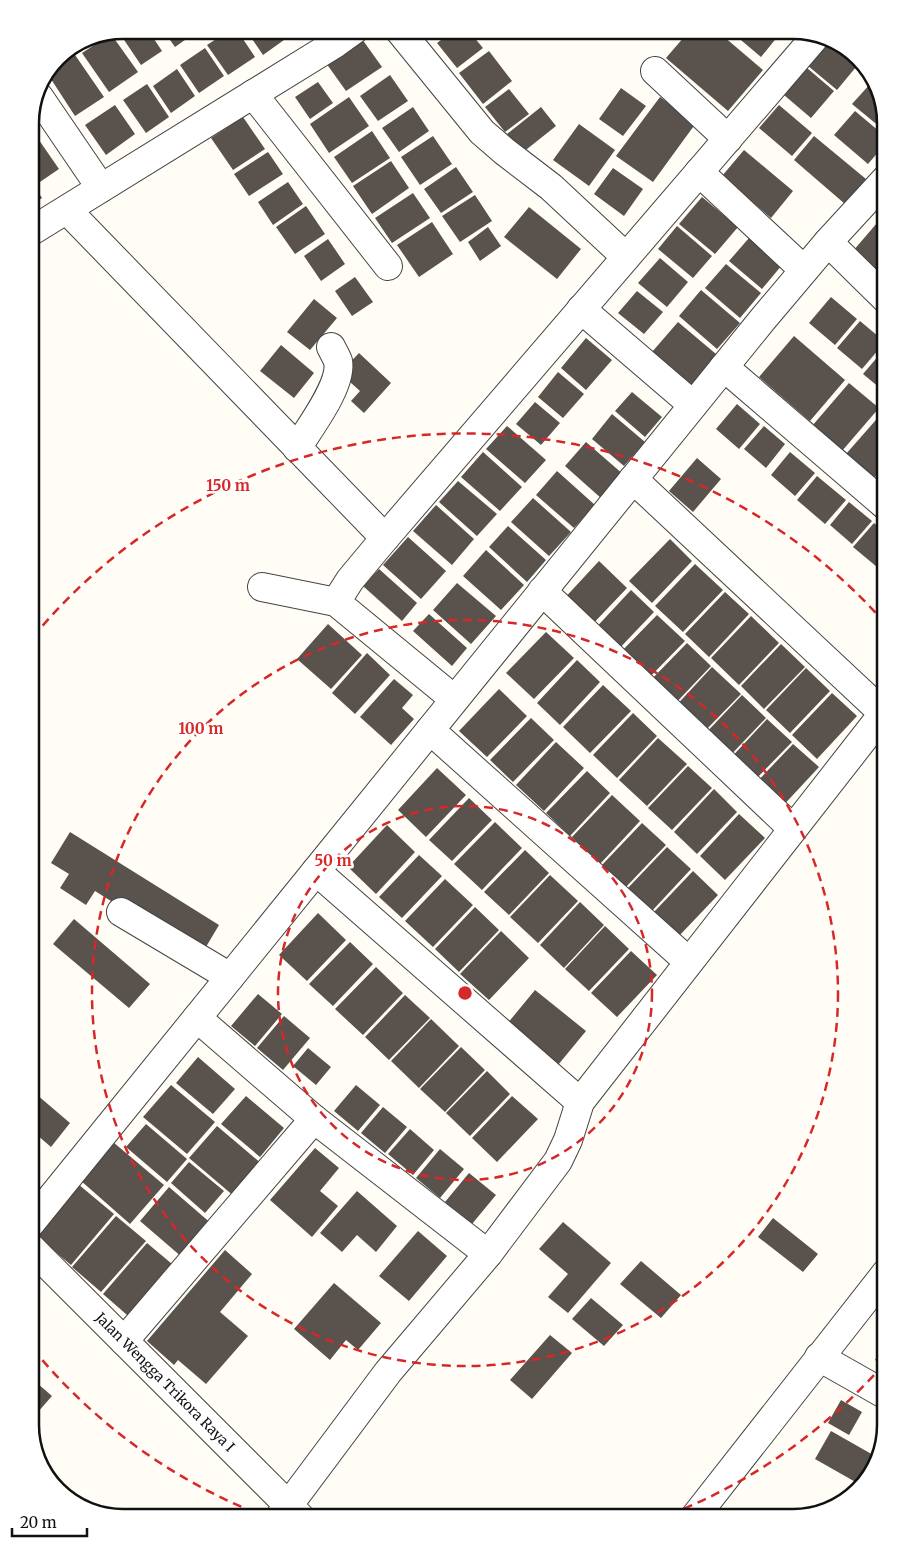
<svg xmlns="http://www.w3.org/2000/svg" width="916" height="1548" viewBox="0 0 916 1548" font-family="Merriweather,serif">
<rect width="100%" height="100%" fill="#fffdf5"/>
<path fill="#59524d" d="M 123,30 L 148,30 L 162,51 L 141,65 L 118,31 Z
M 163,30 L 199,30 L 175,47 Z
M 230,30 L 237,30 L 255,57 L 228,75 L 207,45 Z
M 246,30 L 288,30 L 291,35 L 263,55 Z
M 293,30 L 304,30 L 296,35 Z
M 427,30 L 447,30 L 435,40 Z
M 454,30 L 468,30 L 483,48 L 457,68 L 437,43 Z
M 690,30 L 716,30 L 763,70 L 728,111 L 666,58 Z
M 729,30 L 783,30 L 761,57 Z
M 111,34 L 138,72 L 109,92 L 82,53 Z
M 362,39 L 382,67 L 346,91 L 326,63 Z
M 827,42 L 856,67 L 837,90 L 807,65 Z
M 205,48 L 224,76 L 199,93 L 180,65 Z
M 489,51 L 512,81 L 483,104 L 459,73 Z
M 73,52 L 104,97 L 75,116 L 49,76 L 54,65 Z
M 807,68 L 834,91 L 811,118 L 784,95 Z
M 177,69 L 195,96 L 171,113 L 153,86 Z
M 390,75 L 408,101 L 378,121 L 360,96 Z
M 318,82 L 333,103 L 310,119 L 295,97 Z
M 871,83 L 878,89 L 886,123 L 886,132 L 852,104 Z
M 147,84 L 169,117 L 146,133 L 123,100 Z
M 621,88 L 646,106 L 623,136 L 599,119 Z
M 509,89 L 529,114 L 505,132 L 485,107 Z
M 349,97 L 369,126 L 329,153 L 310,124 Z
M 660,97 L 696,123 L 653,182 L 616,156 Z
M 115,105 L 135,134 L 106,155 L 85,125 Z
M 779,105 L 812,133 L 792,156 L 759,128 Z
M 413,107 L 429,131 L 399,152 L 382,128 Z
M 541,107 L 556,126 L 522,153 L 507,134 Z
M 855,111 L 886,137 L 886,143 L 868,164 L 834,135 Z
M 243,117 L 265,149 L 233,170 L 211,138 Z
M 579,124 L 615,150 L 589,186 L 553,160 Z
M 30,127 L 59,169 L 34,186 L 42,198 L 30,206 Z
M 372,131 L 390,158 L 352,183 L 334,157 Z
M 433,136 L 452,164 L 420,185 L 401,157 Z
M 814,136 L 866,179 L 845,204 L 794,160 Z
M 744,150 L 793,191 L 771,218 L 722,176 Z
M 268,152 L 283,174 L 249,196 L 234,174 Z
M 391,161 L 409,188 L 372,214 L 353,186 Z
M 456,167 L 473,192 L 441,213 L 424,189 Z
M 613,168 L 643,189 L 624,216 L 594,194 Z
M 288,182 L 303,204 L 273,225 L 258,202 Z
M 413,193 L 430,218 L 392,243 L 375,218 Z
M 475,195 L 492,221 L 460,242 L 442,216 Z
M 702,197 L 738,227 L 715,254 L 679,224 Z
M 306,206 L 325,234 L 295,254 L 276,227 Z
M 529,207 L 581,249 L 557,279 L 504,237 Z
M 883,216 L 886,218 L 886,279 L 853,251 Z
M 432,222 L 453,254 L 419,277 L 397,245 Z
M 677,226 L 712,256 L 693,278 L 658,249 Z
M 488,227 L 501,246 L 480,261 L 468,242 Z
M 749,238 L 782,265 L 762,289 L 729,261 Z
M 328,239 L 345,264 L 321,281 L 304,256 Z
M 660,258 L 688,282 L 667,307 L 638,283 Z
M 726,264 L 761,293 L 740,318 L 705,288 Z
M 355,277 L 373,302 L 352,316 L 335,291 Z
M 701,290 L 740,323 L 717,349 L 679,316 Z
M 637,291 L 663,312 L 644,334 L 618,313 Z
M 831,297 L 857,319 L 835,345 L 809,323 Z
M 314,299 L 337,318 L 310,350 L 287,332 Z
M 860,321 L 885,342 L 862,369 L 837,348 Z
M 678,322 L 716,354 L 691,385 L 652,352 Z
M 794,336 L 845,380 L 810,421 L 759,377 Z
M 586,338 L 612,360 L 586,390 L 561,368 Z
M 281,345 L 314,373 L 294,398 L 260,371 Z
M 886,347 L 886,393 L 863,374 Z
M 359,353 L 391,383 L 364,413 L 351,401 L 360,391 L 340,373 Z
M 558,372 L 584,394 L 563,418 L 538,397 Z
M 849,383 L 879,408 L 842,451 L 812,426 Z
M 632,392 L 662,417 L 645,437 L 615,411 Z
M 535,402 L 560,423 L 541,445 L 516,424 Z
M 737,404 L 760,424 L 739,449 L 716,429 Z
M 882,413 L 886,416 L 886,465 L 874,478 L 846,454 Z
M 612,414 L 645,442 L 624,466 L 592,439 Z
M 507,426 L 546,460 L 525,483 L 486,449 Z
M 764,426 L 785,444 L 766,468 L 744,449 Z
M 586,442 L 624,475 L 602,499 L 565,466 Z
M 483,452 L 522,487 L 500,511 L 461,477 Z
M 790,452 L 815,473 L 795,496 L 771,475 Z
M 697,458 L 721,479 L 693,512 L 669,491 Z
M 557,471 L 595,505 L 574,528 L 536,495 Z
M 886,471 L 886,484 L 879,479 Z
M 817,476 L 846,500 L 825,524 L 797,500 Z
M 458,481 L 497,514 L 477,536 L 439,502 Z
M 533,498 L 571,532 L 549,556 L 511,522 Z
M 849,502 L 872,521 L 852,544 L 830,525 Z
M 436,505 L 474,539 L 452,565 L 413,531 Z
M 874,523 L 886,533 L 886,557 L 877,567 L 853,547 Z
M 508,526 L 546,560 L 527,582 L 489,547 Z
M 408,537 L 446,571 L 421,599 L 383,565 Z
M 670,539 L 692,561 L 652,603 L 629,581 Z
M 486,550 L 524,585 L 501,610 L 463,576 Z
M 599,561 L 627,588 L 588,629 L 560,603 Z
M 695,564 L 723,590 L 683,632 L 655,606 Z
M 379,569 L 417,603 L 402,621 L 363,586 Z
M 457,583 L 496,616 L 471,644 L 433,610 Z
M 631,590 L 654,612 L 614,654 L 591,633 Z
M 725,592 L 749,614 L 709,657 L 685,634 Z
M 429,614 L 467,648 L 452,666 L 413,631 Z
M 657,615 L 685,641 L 644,683 L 616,657 Z
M 751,616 L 779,643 L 739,685 L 711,658 Z
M 328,624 L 362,655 L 331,689 L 297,659 Z
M 546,632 L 574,658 L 534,699 L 506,673 Z
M 687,643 L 711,666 L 671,708 L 646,685 Z
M 781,644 L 805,667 L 764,709 L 741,686 Z
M 367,653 L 390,675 L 355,714 L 332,693 Z
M 577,660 L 600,682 L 560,725 L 537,703 Z
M 712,667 L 741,694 L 700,736 L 672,710 Z
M 806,668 L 830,691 L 790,733 L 766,710 Z
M 394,679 L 413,695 L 402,708 L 414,719 L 391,745 L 360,717 Z
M 603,685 L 631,711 L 590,753 L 563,727 Z
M 499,689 L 527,716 L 487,757 L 459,731 Z
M 832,693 L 857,716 L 817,759 L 792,735 Z
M 742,695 L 766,718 L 726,760 L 702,737 Z
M 633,713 L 657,736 L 617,778 L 593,755 Z
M 531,718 L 554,740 L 513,782 L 490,760 Z
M 767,719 L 792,742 L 751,784 L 727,762 Z
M 658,738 L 687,764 L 647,806 L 619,780 Z
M 556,742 L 584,768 L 544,811 L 516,785 Z
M 793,744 L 819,767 L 779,810 L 753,786 Z
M 688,766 L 712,788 L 672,830 L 648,808 Z
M 437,768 L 466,795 L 426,837 L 398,810 Z
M 587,771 L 610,793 L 570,836 L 546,813 Z
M 714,789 L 737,812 L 697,854 L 674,832 Z
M 612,795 L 640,821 L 600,864 L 572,837 Z
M 469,798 L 492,820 L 452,861 L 429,840 Z
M 739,814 L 765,838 L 725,880 L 700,856 Z
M 495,822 L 522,848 L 482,890 L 454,864 Z
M 642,823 L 666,845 L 625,888 L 602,865 Z
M 387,825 L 415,852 L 376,894 L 348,867 Z
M 70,832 L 219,925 L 200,957 L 95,891 L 86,905 L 60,888 L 69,874 L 51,863 Z
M 667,847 L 691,869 L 651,912 L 627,889 Z
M 525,850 L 549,873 L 509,915 L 484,892 Z
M 419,855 L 442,876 L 402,918 L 379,897 Z
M 693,871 L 718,895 L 678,937 L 653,913 Z
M 550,875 L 578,901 L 538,943 L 510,917 Z
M 445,879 L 473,905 L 433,947 L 405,921 Z
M 580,902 L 604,925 L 564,968 L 540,945 Z
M 475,907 L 499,930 L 459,972 L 435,949 Z
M 318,913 L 346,940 L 307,981 L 279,955 Z
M 74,919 L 150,984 L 129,1008 L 53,944 Z
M 605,926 L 629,949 L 589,991 L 565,969 Z
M 501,931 L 529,958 L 489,1000 L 460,974 Z
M 350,942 L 373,964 L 333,1006 L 309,984 Z
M 631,951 L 657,975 L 617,1017 L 591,993 Z
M 376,967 L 403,993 L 363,1035 L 335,1009 Z
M 535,990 L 586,1031 L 558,1065 L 507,1024 Z
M 258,994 L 282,1014 L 255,1046 L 231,1026 Z
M 405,995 L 430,1018 L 389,1060 L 365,1037 Z
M 284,1016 L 310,1038 L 283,1070 L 257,1048 Z
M 431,1019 L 459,1046 L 419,1088 L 391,1061 Z
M 461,1047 L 485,1070 L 445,1112 L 420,1089 Z
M 308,1048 L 331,1067 L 316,1085 L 293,1066 Z
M 198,1057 L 235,1089 L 213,1114 L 176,1083 Z
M 487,1071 L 510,1094 L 470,1136 L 446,1113 Z
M 171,1085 L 215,1122 L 187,1154 L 143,1117 Z
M 356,1085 L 380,1105 L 358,1131 L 334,1111 Z
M 36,1094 L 70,1123 L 51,1147 L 30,1129 L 30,1100 Z
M 246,1096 L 284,1128 L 260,1157 L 221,1124 Z
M 512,1096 L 538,1119 L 497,1162 L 472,1138 Z
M 383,1107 L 407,1127 L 385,1153 L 361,1133 Z
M 146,1124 L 187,1159 L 167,1182 L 126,1147 Z
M 217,1126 L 263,1165 L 235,1197 L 189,1158 Z
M 410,1129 L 434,1150 L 413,1175 L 388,1154 Z
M 113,1142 L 164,1185 L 130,1224 L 80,1180 Z
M 315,1148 L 339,1168 L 320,1191 L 338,1206 L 312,1237 L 270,1200 Z
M 440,1149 L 464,1169 L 440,1198 L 416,1178 Z
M 189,1162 L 224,1191 L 205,1213 L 171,1183 Z
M 469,1173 L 496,1195 L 472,1224 L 445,1202 Z
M 78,1184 L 114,1214 L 71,1265 L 34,1234 Z
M 169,1187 L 213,1225 L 183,1258 L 140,1221 Z
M 357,1191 L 397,1226 L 376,1252 L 357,1235 L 342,1252 L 320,1233 Z
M 116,1216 L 146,1241 L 101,1292 L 72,1267 Z
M 773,1218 L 818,1254 L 803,1272 L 758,1237 Z
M 563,1222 L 611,1263 L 568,1313 L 548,1297 L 568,1274 L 539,1249 Z
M 418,1231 L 447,1256 L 409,1301 L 379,1276 Z
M 147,1243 L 178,1269 L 134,1321 L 103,1294 Z
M 225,1250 L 252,1274 L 220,1312 L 248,1336 L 206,1384 L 178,1360 L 174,1365 L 147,1341 Z
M 641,1261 L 681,1295 L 661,1318 L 620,1284 Z
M 334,1283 L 381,1323 L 358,1350 L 346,1340 L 330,1360 L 294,1329 Z
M 591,1298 L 623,1325 L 604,1346 L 572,1319 Z
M 550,1335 L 572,1353 L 532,1399 L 510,1380 Z
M 886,1344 L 886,1367 L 875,1360 Z
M 30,1377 L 52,1396 L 30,1421 Z
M 841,1400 L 862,1412 L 849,1435 L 828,1423 Z
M 831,1431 L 875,1456 L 859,1484 L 815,1459 Z"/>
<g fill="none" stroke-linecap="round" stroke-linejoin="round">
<g stroke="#444" stroke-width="30">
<g id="minor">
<path d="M 399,30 L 482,132 L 504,151 L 551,187 L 626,257"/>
<path d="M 655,71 L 728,139"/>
<path d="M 253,94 L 388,266"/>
<path d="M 39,97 L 101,188"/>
<path d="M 699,172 L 804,270"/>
<path d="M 67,210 L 385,538"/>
<path d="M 30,232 L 336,43 L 354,30"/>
<path d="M 828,242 L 886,299"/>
<path d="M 581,309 L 693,405"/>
<path d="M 724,367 L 886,506"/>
<path d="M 297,448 C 310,427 343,384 338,361 C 336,356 333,351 331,347"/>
<path d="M 633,479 L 883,713"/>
<path d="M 262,587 L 336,602"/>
<path d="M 542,591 L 793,829"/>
<path d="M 454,699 L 336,602 L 350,580 L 385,538 L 816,36"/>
<path d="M 430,730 L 689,962"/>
<path d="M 316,871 L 580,1102"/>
<path d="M 121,912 L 230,977"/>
<path d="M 197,1018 L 314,1119 L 488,1254"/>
<path d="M 30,1224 L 763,319 L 828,242 L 886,179"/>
<path id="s1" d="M 30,1247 L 301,1518"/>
<path d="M 124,1341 L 314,1119"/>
<path d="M 819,1357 L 886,1395"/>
<path d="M 279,1518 L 388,1372 L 488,1254 L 558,1161 L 568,1140 L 580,1102 L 886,710"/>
<path d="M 694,1518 L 886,1273"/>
</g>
</g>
<use href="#minor" stroke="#fff" stroke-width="28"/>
</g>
<g fill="none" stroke="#d62828" stroke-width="2.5" stroke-dasharray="9 6">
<circle cx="465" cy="993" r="187"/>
<circle cx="465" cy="993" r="373"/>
<path d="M884 1364A560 560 0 0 1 661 1518M269 1518A560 560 0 0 1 33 1349M33 637A560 560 0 0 1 884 622"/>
</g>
<g text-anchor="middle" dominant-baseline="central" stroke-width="5" stroke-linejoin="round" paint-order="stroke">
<g font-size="14" fill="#111" stroke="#fff">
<text stroke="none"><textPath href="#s1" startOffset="191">Jalan Wengga Trikora Raya I</textPath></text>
</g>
</g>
<path d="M0 0H916V1548H0ZM123 39H793A84 84 0 0 1 877 123V1425A84 84 0 0 1 793 1509H123A84 84 0 0 1 39 1425V123A84 84 0 0 1 123 39Z" fill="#fff" fill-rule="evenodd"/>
<path fill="none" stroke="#111" stroke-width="2.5" d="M123 39H793A84 84 0 0 1 877 123V1425A84 84 0 0 1 793 1509H123A84 84 0 0 1 39 1425V123A84 84 0 0 1 123 39Z"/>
<circle cx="465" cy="993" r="8" fill="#d62828" stroke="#fff" stroke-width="2.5"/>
<g font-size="15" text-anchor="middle" font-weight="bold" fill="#d62828" stroke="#fff" stroke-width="5" stroke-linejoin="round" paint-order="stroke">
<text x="228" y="491">150 m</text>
<text x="201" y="734">100 m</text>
<text x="333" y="866">50 m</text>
</g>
<path d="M12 1528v8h75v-8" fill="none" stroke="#111111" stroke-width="2.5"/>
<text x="20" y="1528" font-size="15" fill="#111111" stroke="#ffffff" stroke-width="4" paint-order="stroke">20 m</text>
</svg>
